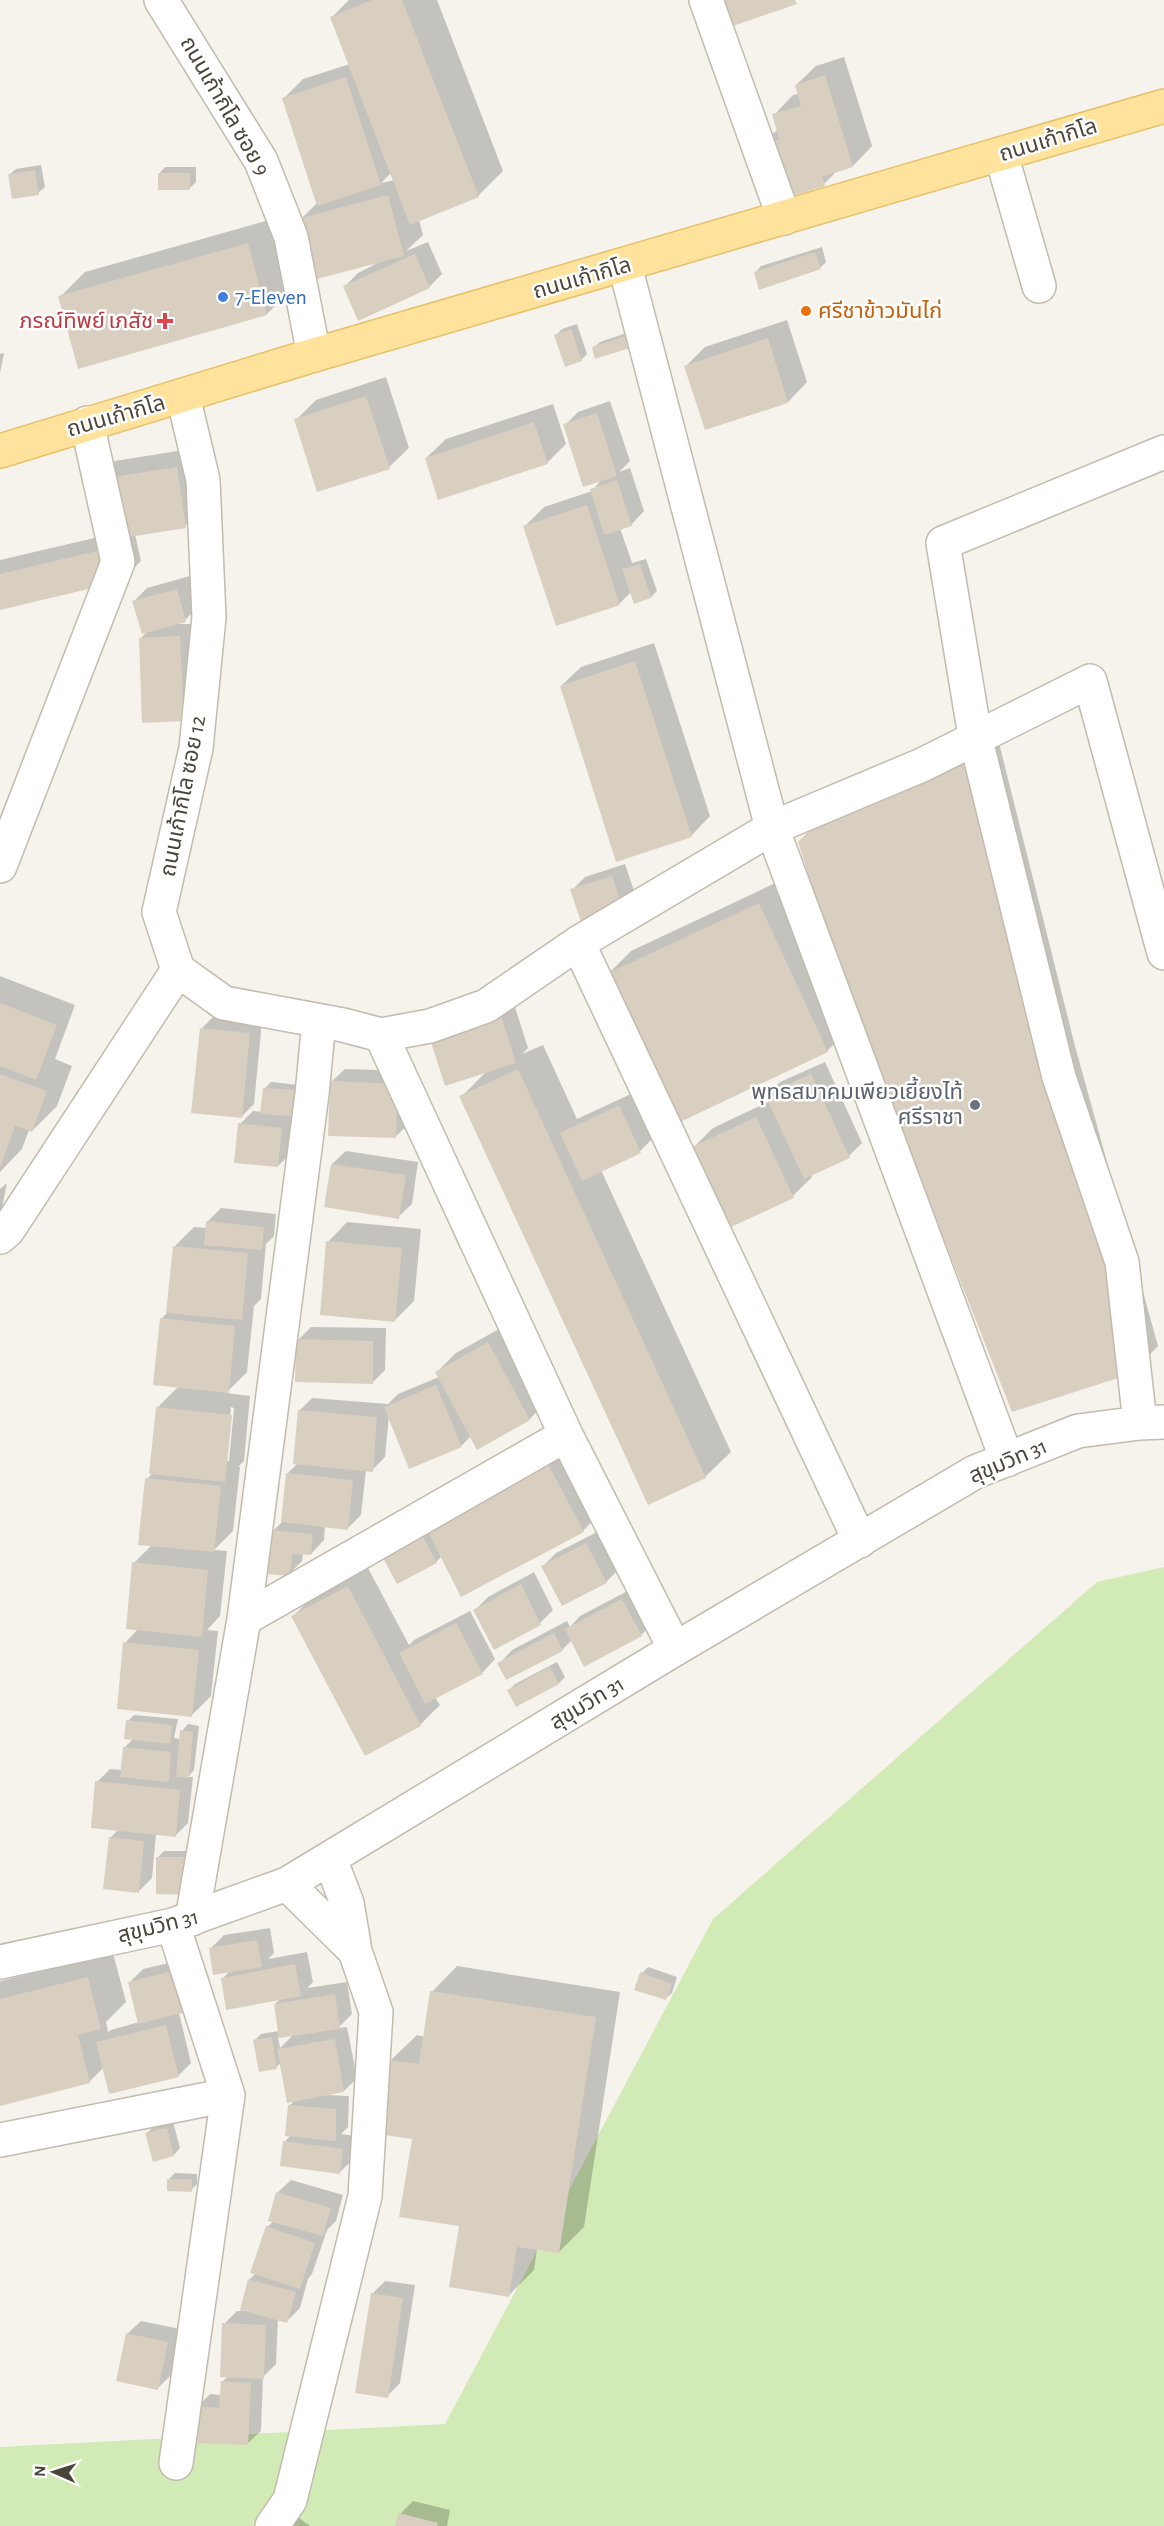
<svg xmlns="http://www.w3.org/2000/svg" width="1164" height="2526" viewBox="0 0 1164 2526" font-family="'Alegreya Sans','Noto Sans Thai',sans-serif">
<rect width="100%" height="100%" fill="#f6f3ec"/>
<path fill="#d2eab5" d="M 1164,1567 L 1164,2526 L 0,2526 L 0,2447 L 445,2424 L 713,1919 L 1097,1582 Z"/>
<path fill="#0003" fill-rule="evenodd" d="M 349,0 L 437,0 L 503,171 L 478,196 L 419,220 L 423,235 L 406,251 L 428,242 L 442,274 L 429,287 L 345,286 L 358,273 L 385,259 L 302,218 L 317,203 L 283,99 L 303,79 L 350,64 L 332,17 ZM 392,172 L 395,180 L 381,183 Z
M 844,57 L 872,146 L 853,166 L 838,170 L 824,184 L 763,144 L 778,129 L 774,115 L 793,95 L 799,94 L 796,85 L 816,66 Z
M 41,165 L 45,187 L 38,193 L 9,175 L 16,169 Z
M 165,167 L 196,167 L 196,182 L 190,188 L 159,174 Z
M 273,219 L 292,289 L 267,314 L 60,297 L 85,272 Z
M 822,247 L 826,262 L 820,268 L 755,273 L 761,266 Z
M 787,320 L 807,382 L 788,402 L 706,428 L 686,366 L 705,347 Z
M 577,324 L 587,354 L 581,360 L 556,335 L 562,329 Z
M 644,327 L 647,336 L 593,348 L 600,342 Z
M 4,353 L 0,373 L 0,354 Z
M 386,377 L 409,448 L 389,467 L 296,420 L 316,400 Z
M 610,401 L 630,461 L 619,472 L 630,468 L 644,511 L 631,525 L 620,528 L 632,563 L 646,559 L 657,591 L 651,597 L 631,592 L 619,604 L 525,526 L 544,507 L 592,491 L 602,479 L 565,425 L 578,412 Z
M 553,404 L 566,444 L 547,463 L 426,458 L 446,439 Z
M 196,448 L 204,507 L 185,526 L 135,534 L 141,561 L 122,580 L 0,609 L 0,560 L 103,536 L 95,480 L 115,461 Z
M 190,576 L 198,607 L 185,620 L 176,624 L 192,624 L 183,720 L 140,639 L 148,631 L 134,601 L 147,588 Z
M 654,643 L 710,816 L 691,836 L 561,686 L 581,667 Z
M 995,727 L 1075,1046 L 1158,1346 L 1133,1372 L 950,753 Z
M 625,864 L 635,894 L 622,907 L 572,890 L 585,877 Z
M 784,879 L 852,1026 L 827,1051 L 606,976 L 631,951 Z
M 0,976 L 75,1005 L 55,1059 L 72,1066 L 57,1106 L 32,1131 L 29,1130 L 22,1149 L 0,1172 Z
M 514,1004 L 528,1048 L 522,1054 L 543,1045 L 577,1119 L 633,1093 L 653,1138 L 640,1151 L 601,1170 L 731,1452 L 705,1477 L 461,1097 L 487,1071 L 431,1040 Z
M 214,1016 L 262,1021 L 254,1104 L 241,1117 L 201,1029 Z
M 825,1062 L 862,1143 L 849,1156 L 811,1174 L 812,1177 L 793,1196 L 694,1147 L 713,1128 L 770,1101 L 767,1095 L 780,1082 Z
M 345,1069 L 410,1071 L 409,1124 L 395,1137 L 331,1082 Z
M 271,1082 L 299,1085 L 296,1109 L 290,1115 L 294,1115 L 291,1153 L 278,1166 L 240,1124 L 253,1111 L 262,1112 L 265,1088 Z
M 346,1151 L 418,1162 L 412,1204 L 398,1217 L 332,1164 Z
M 7,1183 L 0,1218 L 0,1189 Z
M 221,1208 L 276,1214 L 274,1236 L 266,1244 L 261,1299 L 254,1306 L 247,1372 L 226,1393 L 250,1396 L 244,1461 L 238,1467 L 240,1467 L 233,1531 L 214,1550 L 227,1551 L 220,1616 L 207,1630 L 218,1631 L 211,1696 L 192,1715 L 125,1643 L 138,1629 L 134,1563 L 152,1545 L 147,1479 L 153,1473 L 157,1408 L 179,1386 L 161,1319 L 168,1312 L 175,1246 L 194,1227 L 207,1228 L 208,1221 ZM 231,1407 L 234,1408 L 229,1461 L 226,1461 Z
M 347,1222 L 421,1229 L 414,1301 L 395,1320 L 328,1242 Z
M 508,1324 L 549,1399 L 530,1419 L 478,1448 L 471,1436 L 461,1446 L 389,1415 L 385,1457 L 372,1470 L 366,1470 L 361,1515 L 348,1528 L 325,1525 L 324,1540 L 311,1554 L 303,1553 L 302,1561 L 289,1574 L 273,1531 L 283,1521 L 288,1473 L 298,1463 L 299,1411 L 312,1398 L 388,1404 L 398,1394 L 439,1377 L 437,1372 L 456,1353 Z
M 311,1327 L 386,1328 L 385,1370 L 372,1383 L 298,1340 Z
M 567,1443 L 602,1511 L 583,1531 L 442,1556 L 436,1562 L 397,1582 L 426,1526 Z
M 599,1531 L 619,1569 L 606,1582 L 543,1566 L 556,1553 Z
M 368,1568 L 409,1645 L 414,1640 L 470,1611 L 495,1659 L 482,1673 L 435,1697 L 440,1705 L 420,1725 L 293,1616 L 313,1597 Z
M 534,1572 L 553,1610 L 540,1623 L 494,1648 L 475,1610 L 488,1597 Z
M 635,1587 L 654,1622 L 641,1635 L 572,1640 L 562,1650 L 499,1664 L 512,1650 L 567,1621 L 570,1627 L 580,1616 Z
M 557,1662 L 565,1677 L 559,1683 L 517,1705 L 509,1690 L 515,1684 Z
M 134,1715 L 178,1719 L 174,1738 L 181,1739 L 182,1731 L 188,1724 L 199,1726 L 194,1770 L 188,1777 L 193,1777 L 188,1823 L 175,1836 L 156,1834 L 152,1878 L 139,1891 L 110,1838 L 118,1830 L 97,1782 L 110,1769 L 122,1770 L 124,1748 L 133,1739 L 128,1721 Z
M 164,1851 L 193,1851 L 193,1887 L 158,1857 Z
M 270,1928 L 274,1953 L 268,1959 L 307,1952 L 313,1982 L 307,1988 L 347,1982 L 352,2014 L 338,2028 L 347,2027 L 357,2078 L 344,2091 L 328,2095 L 349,2096 L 348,2127 L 341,2134 L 355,2136 L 352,2160 L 339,2173 L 285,2141 L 291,2135 L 289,2106 L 296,2099 L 281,2063 L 276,2067 L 254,2041 L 261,2034 L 279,2031 L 275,2004 L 281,1998 L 223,1978 L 230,1971 L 211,1948 L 224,1935 ZM 294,2034 L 280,2048 L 278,2037 Z
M 113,1953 L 126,2002 L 106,2022 L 108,2032 L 111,2030 L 139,2022 L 130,1982 L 143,1969 L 198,1956 L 179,2013 L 191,2063 L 178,2076 L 104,2067 L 89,2082 L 0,2104 L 0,1981 Z
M 457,1966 L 620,1992 L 584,2227 L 559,2252 L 537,2249 L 534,2270 L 509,2295 L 460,2225 L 391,2060 L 417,2035 L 425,2037 L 432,1992 Z
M 648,1967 L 677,1977 L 672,1993 L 665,1999 L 642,1973 Z
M 173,2122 L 180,2148 L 174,2155 L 147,2133 L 153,2127 Z
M 175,2173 L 197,2174 L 197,2184 L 191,2190 L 169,2179 Z
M 291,2180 L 343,2195 L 336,2221 L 327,2230 L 312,2274 L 308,2279 L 300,2308 L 287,2321 L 278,2318 L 276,2364 L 263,2377 L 261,2431 L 247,2444 L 197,2407 L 210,2394 L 221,2395 L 222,2382 L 228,2376 L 224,2324 L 237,2311 L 241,2311 L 249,2280 L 256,2273 L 267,2227 L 274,2221 L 277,2193 Z
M 385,2281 L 415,2285 L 400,2383 L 387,2396 L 372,2294 Z
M 141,2321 L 180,2329 L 171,2375 L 158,2388 L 127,2334 Z
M 413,2501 L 450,2510 L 447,2526 L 397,2526 L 400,2514 Z
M 295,2515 L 310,2526 L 284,2526 Z"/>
<path fill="#d8cfc1" d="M 372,0 L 402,0 L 479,197 L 410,225 L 330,17 Z
M 721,0 L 795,0 L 797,4 L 730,27 Z
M 825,75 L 853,167 L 822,177 L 825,186 L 779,200 L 761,144 L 779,139 L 772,114 L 801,106 L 795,85 Z
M 346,77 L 381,185 L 317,206 L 282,98 Z
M 35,170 L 39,195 L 12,199 L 8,174 Z
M 158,173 L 190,173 L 190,190 L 158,190 Z
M 388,195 L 404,256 L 317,279 L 301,218 Z
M 248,243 L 267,315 L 78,369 L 58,296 Z
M 815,252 L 821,269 L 759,290 L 754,272 Z
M 415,254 L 430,288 L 358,321 L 343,286 Z
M 571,329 L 582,361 L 565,367 L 554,335 Z
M 638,332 L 642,344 L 595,359 L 592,347 Z
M 768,338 L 788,403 L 705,430 L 684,366 Z
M 366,396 L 390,469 L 317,492 L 294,419 Z
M 597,413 L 617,476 L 583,487 L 563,424 Z
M 534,422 L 548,464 L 438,500 L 425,458 Z
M 177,467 L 186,528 L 103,541 L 94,480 Z
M 617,480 L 632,526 L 604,535 L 590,489 Z
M 587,505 L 620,605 L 556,626 L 523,526 Z
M 114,547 L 122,581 L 0,610 L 0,574 Z
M 640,564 L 651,598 L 634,604 L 622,569 Z
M 177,589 L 186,622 L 142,634 L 132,601 Z
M 180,636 L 184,721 L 142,723 L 139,638 Z
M 635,661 L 692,837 L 616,862 L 560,686 Z
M 970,751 L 1051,1072 L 1134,1373 L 1012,1412 L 904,1138 L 819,908 L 798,842 L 810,830 L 826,820 Z
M 612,876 L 623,908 L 581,922 L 570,889 Z
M 759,903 L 828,1052 L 674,1125 L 604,975 Z
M 0,1003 L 57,1025 L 36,1080 L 0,1066 Z
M 501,1016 L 516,1063 L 445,1086 L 430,1039 Z
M 200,1028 L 250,1033 L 242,1118 L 191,1113 Z
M 518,1069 L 706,1478 L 648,1505 L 459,1096 Z
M 0,1074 L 47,1091 L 32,1132 L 15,1126 L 0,1168 Z
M 811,1074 L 850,1158 L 804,1179 L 765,1095 Z
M 330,1081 L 398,1084 L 396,1138 L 328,1136 Z
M 263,1088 L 294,1090 L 291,1116 L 260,1114 Z
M 619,1105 L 641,1153 L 582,1181 L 560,1133 Z
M 756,1117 L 794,1198 L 729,1228 L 692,1147 Z
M 238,1123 L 282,1128 L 278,1167 L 234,1163 Z
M 331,1164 L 406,1175 L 399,1219 L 324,1207 Z
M 206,1221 L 264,1227 L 262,1250 L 204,1245 Z
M 326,1241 L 402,1248 L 395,1322 L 320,1315 Z
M 173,1246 L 248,1253 L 242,1320 L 166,1313 Z
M 160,1318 L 235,1326 L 229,1393 L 153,1385 Z
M 296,1339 L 373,1341 L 373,1384 L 295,1382 Z
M 488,1342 L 530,1420 L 477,1450 L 435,1372 Z
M 436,1385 L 462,1447 L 409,1469 L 384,1407 Z
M 156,1407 L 232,1415 L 225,1482 L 149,1474 Z
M 298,1410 L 377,1417 L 373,1472 L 293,1464 Z
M 547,1462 L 584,1532 L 461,1597 L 425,1526 Z
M 286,1473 L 353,1480 L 348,1530 L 281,1522 Z
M 145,1478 L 221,1486 L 214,1552 L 138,1545 Z
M 271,1530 L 313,1534 L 311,1555 L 292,1554 L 290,1576 L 267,1574 Z
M 422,1535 L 437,1563 L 397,1584 L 382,1556 Z
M 586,1543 L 607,1583 L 562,1606 L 541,1566 Z
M 132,1562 L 208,1570 L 202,1637 L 126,1629 Z
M 521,1584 L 541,1625 L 494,1650 L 473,1610 Z
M 348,1586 L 421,1726 L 365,1756 L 291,1616 Z
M 622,1599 L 642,1636 L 584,1667 L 565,1629 Z
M 456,1623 L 483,1674 L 425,1704 L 399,1653 Z
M 554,1633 L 563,1651 L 506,1680 L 497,1663 Z
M 123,1642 L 199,1650 L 192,1717 L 117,1709 Z
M 550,1667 L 559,1684 L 516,1707 L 507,1690 Z
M 126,1720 L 172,1725 L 170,1744 L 124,1739 Z
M 180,1730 L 193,1732 L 189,1778 L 176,1777 Z
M 123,1747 L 171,1752 L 169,1782 L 120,1777 Z
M 95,1781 L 180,1790 L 176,1837 L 91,1828 Z
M 109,1837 L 144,1841 L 139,1893 L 103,1889 Z
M 156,1857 L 187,1857 L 187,1895 L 156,1894 Z
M 257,1940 L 262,1967 L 213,1975 L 209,1948 Z
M 295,1964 L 301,1996 L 226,2010 L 221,1978 Z
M 185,1968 L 195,2010 L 138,2024 L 128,1982 Z
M 640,1972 L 672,1984 L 666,2000 L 634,1990 Z
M 88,1977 L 101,2029 L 78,2035 L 90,2083 L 0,2106 L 0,1999 Z
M 430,1991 L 596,2017 L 559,2253 L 517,2247 L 509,2297 L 449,2287 L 459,2226 L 399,2217 L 412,2139 L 378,2134 L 390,2060 L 419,2064 Z
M 335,1994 L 340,2029 L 279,2038 L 274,2004 Z
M 166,2025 L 179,2077 L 109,2094 L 96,2042 Z
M 272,2037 L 277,2069 L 259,2072 L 253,2040 Z
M 335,2039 L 344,2092 L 287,2103 L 277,2049 Z
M 288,2105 L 336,2109 L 336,2141 L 285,2136 Z
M 167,2128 L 174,2156 L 153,2162 L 145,2133 Z
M 283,2141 L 343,2149 L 340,2174 L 280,2166 Z
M 167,2179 L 192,2179 L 192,2192 L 167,2191 Z
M 276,2192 L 331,2208 L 323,2236 L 268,2221 Z
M 266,2226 L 315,2243 L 300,2289 L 250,2273 Z
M 248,2279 L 296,2292 L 287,2323 L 240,2310 Z
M 371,2293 L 403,2298 L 388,2398 L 355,2393 Z
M 222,2323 L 266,2325 L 264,2379 L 220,2377 Z
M 126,2333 L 168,2342 L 158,2390 L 116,2381 Z
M 221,2381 L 251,2383 L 248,2445 L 194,2443 L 196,2406 L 219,2408 Z
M 399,2513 L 438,2523 L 437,2526 L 395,2526 Z"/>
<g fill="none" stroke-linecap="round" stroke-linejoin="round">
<g stroke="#c2bbae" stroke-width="36">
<path id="minor" d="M 161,0 L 261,161 L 291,237 L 314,355
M 706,0 L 784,218
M 1001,154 L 1039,286
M 625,266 L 772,828 L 1007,1460
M 183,396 L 203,480 L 209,617 L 196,748 L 159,912 L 178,970 L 224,1003 L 343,1025 L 381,1035 L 566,1435 L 675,1649
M 0,866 L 118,562 L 87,423
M 578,943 L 860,1541
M 381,1035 L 430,1026 L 486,1006 L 578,943 L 772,828 L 922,765 L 1090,681 L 1164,953
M 0,1237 L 8,1230 L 178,970
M 1140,1423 L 1122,1262 L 1059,1077 L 975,736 L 943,543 L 1164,452
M 244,1619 L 566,1435
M 330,1859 L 347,1903 L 355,1951
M 192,1919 L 244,1619 L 312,1094 L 319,1021
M 173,1925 L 228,2095 L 176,2463
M 0,1962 L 173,1925 L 287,1884 L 675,1649 L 975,1472 L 1078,1431 L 1140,1423 L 1164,1422
M 0,2140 L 228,2095
M 272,2526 L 290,2500 L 365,2196 L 376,2012 L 355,1951 L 287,1884"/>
</g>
<g stroke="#e6c16a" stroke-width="36">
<path id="major" d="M 0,451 L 314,355 L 1164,106"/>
</g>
<use href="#minor" stroke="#fff" stroke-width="33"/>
<use href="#major" stroke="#ffe39c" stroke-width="33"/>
</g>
<circle fill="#3f7fe0" stroke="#fff" stroke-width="2" cx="223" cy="297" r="6"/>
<circle fill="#e8710a" stroke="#fff" stroke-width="2" cx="806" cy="311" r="6"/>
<path fill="#e0444e" stroke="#fff" stroke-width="2" d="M162 312h6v6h6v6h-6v6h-6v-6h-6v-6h6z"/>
<circle fill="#6b7280" stroke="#fff" stroke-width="2" cx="975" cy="1105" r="6"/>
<g text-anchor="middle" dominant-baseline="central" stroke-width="5" stroke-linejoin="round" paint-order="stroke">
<g font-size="22" fill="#4b4439" stroke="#fff">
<text transform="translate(225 106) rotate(60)">ถนนเก้ากิโล ซอย 9</text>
<text transform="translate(1048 140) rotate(-17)">ถนนเก้ากิโล</text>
<text transform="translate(582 278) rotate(-16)">ถนนเก้ากิโล</text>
<text transform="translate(116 416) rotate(-16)">ถนนเก้ากิโล</text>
<text transform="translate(183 796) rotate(-79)">ถนนเก้ากิโล ซอย 12</text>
<text transform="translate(1008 1461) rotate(-23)">สุขุมวิท 31</text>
<text transform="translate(587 1703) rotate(-31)">สุขุมวิท 31</text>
<text transform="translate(158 1926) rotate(-14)">สุขุมวิท 31</text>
</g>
<g font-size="22" fill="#366cbe" stroke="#fff" text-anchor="start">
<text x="235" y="297">7-Eleven</text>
</g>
<g font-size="22" fill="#c56008" stroke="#fff" text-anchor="start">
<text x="818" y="311">ศรีชาข้าวมันไก่</text>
</g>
<g font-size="22" fill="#be3a42" stroke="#fff" text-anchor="end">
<text x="153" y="321">ภรณ์ทิพย์ เภสัช</text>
</g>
<g font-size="22" fill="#5b616d" stroke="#fff" text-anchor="end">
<text x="963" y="1092">พุทธสมาคมเพียวเยี้ยงไท้<tspan x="963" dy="25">ศรีราชา</tspan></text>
</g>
</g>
<g transform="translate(54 2472) rotate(273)" stroke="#ffffff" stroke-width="4.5" paint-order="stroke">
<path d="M0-4.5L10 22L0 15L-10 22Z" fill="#4b4439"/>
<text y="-9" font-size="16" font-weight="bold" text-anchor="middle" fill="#4b4439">N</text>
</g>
</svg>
